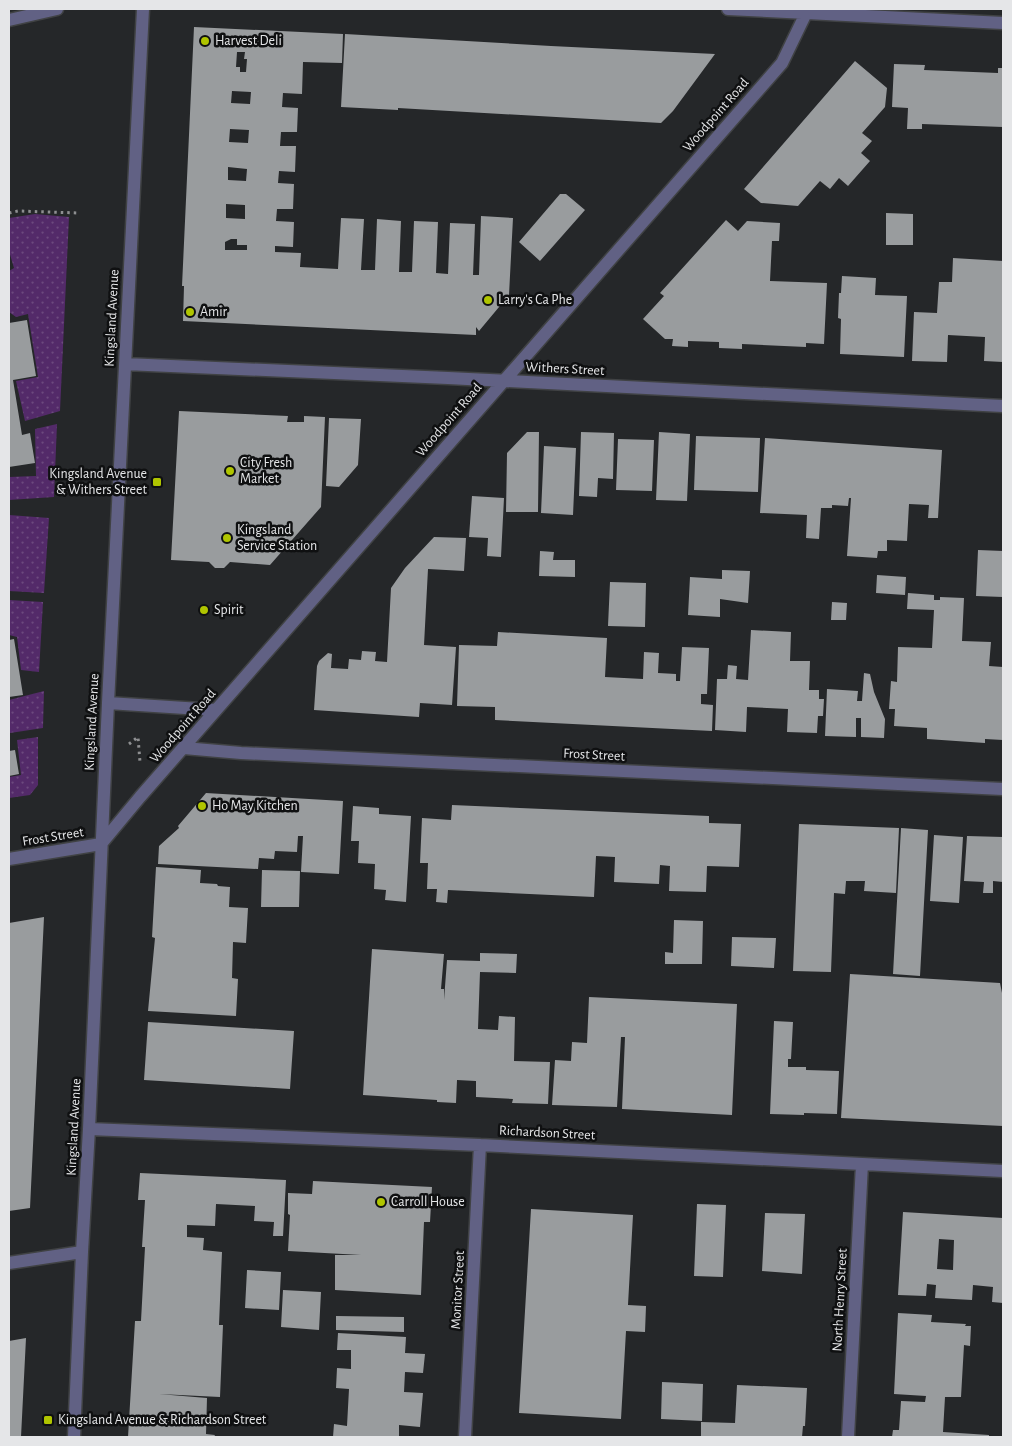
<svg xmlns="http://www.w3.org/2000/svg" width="1012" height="1446" viewBox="0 0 1012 1446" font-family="'Alegreya Sans',sans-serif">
<defs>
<pattern id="grass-dots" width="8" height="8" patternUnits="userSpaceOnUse" patternTransform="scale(1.25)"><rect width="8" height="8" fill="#532a69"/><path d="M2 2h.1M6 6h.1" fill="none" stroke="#6c497e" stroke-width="1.8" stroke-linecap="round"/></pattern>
</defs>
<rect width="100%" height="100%" fill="#252729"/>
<path fill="url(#grass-dots)" d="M 35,214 L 69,217 L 60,411 L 25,421 L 16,381 L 38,377 L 28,314 L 16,317 L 9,312 L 9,271 L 14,268 L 9,251 L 9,218 Z
M 57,424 L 54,497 L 9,500 L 9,477 L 36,476 L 35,429 Z
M 9,515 L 49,518 L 44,593 L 9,591 Z
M 9,600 L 43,602 L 39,672 L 21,670 L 17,637 L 9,635 Z
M 44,691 L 43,728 L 10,733 L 9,700 Z
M 38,737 L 38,785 L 30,795 L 9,798 L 9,777 L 21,775 L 17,740 Z"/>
<path fill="#999c9e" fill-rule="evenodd" d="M 194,27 L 343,34 L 342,63 L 303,62 L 302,94 L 283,93 L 282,107 L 298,108 L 297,132 L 281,132 L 280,146 L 296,146 L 295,172 L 279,171 L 278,183 L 294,184 L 293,209 L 277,209 L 276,221 L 294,222 L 293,247 L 275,246 L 275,252 L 301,253 L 300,267 L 338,269 L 341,218 L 364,219 L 361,270 L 375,270 L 377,219 L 401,221 L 399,272 L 412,272 L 414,221 L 438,222 L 436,273 L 448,274 L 450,223 L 475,224 L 473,275 L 479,275 L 481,216 L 513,218 L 509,295 L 479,331 L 476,327 L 476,335 L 183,321 L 184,286 L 182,286 ZM 237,52 L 245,52 L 244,59 L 247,59 L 246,72 L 240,72 L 240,67 L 236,67 ZM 232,91 L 251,92 L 250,104 L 231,103 ZM 230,129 L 249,130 L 248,143 L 229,142 ZM 228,167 L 247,169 L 246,181 L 228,180 ZM 226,204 L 245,205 L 245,219 L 226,218 ZM 231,239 L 237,239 L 237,245 L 247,245 L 247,250 L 225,250 L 225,242 Z
M 345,34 L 551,46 L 715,54 L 673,111 L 661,123 L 398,108 L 398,110 L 341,107 Z
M 855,61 L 887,88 L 885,107 L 862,133 L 872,141 L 861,153 L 870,161 L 848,186 L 839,178 L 830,189 L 820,181 L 798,206 L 761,203 L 744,189 Z
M 894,64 L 925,65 L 924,70 L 998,73 L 998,68 L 1003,68 L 1003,127 L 922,124 L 922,129 L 907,129 L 908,108 L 892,107 Z
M 560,194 L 566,194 L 585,210 L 540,261 L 519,242 Z
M 886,213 L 913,214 L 913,245 L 886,245 Z
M 726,220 L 738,231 L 747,221 L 780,223 L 779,241 L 772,241 L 770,281 L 827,283 L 824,344 L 806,343 L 806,347 L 742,344 L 742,349 L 719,348 L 719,342 L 688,341 L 688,347 L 672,346 L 673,339 L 665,339 L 643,319 L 664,296 L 660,293 Z
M 953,258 L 1003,261 L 1003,362 L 984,361 L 985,337 L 948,335 L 947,362 L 912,361 L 914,312 L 937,313 L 939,282 L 952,282 Z
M 842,276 L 876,278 L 875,295 L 907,296 L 904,357 L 840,354 L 841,319 L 838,318 L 839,293 L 841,293 Z
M 27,320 L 36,376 L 13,380 L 22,435 L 30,433 L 35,463 L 9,467 L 9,323 Z
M 179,411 L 288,416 L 287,422 L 304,422 L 304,416 L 325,417 L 321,507 L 270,565 L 230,562 L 224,568 L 215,568 L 209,562 L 171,560 Z
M 329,418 L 361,419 L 358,465 L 339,487 L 326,486 Z
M 527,432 L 539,432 L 538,512 L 506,512 L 507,453 Z
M 581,432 L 614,433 L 613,479 L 598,478 L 597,497 L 579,496 Z
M 659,432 L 690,434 L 687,501 L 656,500 Z
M 696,436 L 760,438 L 758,492 L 694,490 Z
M 765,438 L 942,450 L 938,518 L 928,518 L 929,505 L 909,504 L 907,541 L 887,540 L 887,551 L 878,551 L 877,558 L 847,556 L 851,498 L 849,498 L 848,506 L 832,505 L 832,508 L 821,508 L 819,539 L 806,538 L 807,515 L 760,513 Z
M 618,439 L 654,440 L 652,491 L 616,490 Z
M 544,446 L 576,448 L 573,515 L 541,513 Z
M 472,496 L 504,498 L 501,557 L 487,556 L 488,538 L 469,537 Z
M 434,537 L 466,538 L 464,571 L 428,569 L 424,645 L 456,647 L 452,705 L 420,703 L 419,717 L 314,710 L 317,666 L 319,661 L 328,653 L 332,654 L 331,668 L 348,669 L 349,659 L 361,660 L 362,651 L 376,652 L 375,661 L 387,662 L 391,588 L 405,568 Z
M 978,550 L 1003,551 L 1003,597 L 976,596 Z
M 540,551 L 554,552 L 553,560 L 575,560 L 575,577 L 539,576 Z
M 722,570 L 750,571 L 748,603 L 720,599 L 720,617 L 688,615 L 690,577 L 722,579 Z
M 877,575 L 906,577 L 905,595 L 876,593 Z
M 610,582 L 646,583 L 645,627 L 608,626 Z
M 908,593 L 934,595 L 934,600 L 940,600 L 940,597 L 964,598 L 962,641 L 991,642 L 989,666 L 1003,667 L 1003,740 L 985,739 L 985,743 L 927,739 L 927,728 L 894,726 L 895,709 L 889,709 L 891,681 L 897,682 L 898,647 L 932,648 L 934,610 L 907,609 Z
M 832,602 L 847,603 L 846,620 L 831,620 Z
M 751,630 L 791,632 L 790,661 L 810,661 L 809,690 L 819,690 L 819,699 L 824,699 L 823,716 L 818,716 L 817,733 L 787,732 L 788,709 L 747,707 L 746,732 L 715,730 L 717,679 L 727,679 L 728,665 L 737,666 L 736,679 L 748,680 Z
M 498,632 L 607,638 L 605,677 L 643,679 L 644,652 L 659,653 L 658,673 L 676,674 L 676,681 L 680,681 L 682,647 L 709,648 L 707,694 L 701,694 L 701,704 L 713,705 L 712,731 L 495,720 L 495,707 L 457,706 L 459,645 L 497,646 Z
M 14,639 L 23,695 L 9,697 L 9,640 Z
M 864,673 L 870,674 L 874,692 L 885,719 L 884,738 L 861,737 L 861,718 L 856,718 L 856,737 L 825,736 L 827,689 L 858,691 L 857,701 L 862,701 Z
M 15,750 L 19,774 L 9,776 L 9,751 Z
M 206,793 L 343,801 L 339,874 L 301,872 L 303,836 L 298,836 L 297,852 L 275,851 L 274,859 L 259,858 L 258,869 L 158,864 L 159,846 L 179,828 L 178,826 Z
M 452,805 L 709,816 L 709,823 L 741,824 L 739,867 L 707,866 L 706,892 L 669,891 L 670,866 L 660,865 L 659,884 L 614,882 L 615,857 L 596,856 L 594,897 L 448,890 L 447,903 L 436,902 L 437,889 L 427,889 L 428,863 L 420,863 L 422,818 L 451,820 Z
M 353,806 L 379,808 L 379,814 L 411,816 L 406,902 L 385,900 L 386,890 L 374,889 L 375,864 L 358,863 L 359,841 L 351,841 Z
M 799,824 L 899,828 L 896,893 L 864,891 L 865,881 L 846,881 L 845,894 L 834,893 L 831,972 L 793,971 Z
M 901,828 L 928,830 L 920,976 L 893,974 Z
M 934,835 L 963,837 L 959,903 L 930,901 Z
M 967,836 L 1003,837 L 1003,882 L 993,881 L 993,893 L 983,893 L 984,882 L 964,881 Z
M 156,867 L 201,870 L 200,883 L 217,884 L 218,886 L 230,887 L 229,907 L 248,908 L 246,943 L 233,942 L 232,978 L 238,979 L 236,1016 L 148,1011 L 155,938 L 152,937 Z
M 262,870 L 300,871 L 299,907 L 261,907 Z
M 44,917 L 30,1208 L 9,1211 L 9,923 Z
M 674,920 L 703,921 L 702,964 L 665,964 L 665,952 L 673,953 Z
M 732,937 L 776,938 L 774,968 L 731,966 Z
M 372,949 L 444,954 L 441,989 L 444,989 L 444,1000 L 447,960 L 480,961 L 480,953 L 517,954 L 516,973 L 480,972 L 478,1029 L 498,1030 L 499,1016 L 515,1017 L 514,1061 L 550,1062 L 548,1104 L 512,1103 L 513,1099 L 476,1097 L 476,1081 L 457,1080 L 456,1103 L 437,1102 L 437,1100 L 363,1095 Z
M 850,974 L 1000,983 L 1003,998 L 1003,1126 L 841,1118 Z
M 589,997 L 737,1004 L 732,1115 L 622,1109 L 625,1037 L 621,1037 L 617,1107 L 552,1105 L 555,1060 L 571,1061 L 572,1042 L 587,1043 Z
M 774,1021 L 793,1022 L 791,1059 L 788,1059 L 788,1067 L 806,1067 L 806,1070 L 839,1071 L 837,1114 L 804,1113 L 804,1115 L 770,1114 Z
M 148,1022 L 294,1031 L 290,1089 L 144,1080 Z
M 140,1173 L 286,1180 L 283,1236 L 273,1236 L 274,1222 L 254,1221 L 255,1206 L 216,1204 L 215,1226 L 187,1225 L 187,1237 L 204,1238 L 203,1250 L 222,1252 L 219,1325 L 223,1325 L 220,1397 L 159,1394 L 207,1398 L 206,1434 L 215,1435 L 214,1437 L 128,1437 L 135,1321 L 141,1321 L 145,1247 L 142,1247 L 145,1200 L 138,1200 Z
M 313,1181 L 432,1187 L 430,1222 L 424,1222 L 421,1295 L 335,1290 L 335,1255 L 361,1255 L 288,1251 L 290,1215 L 288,1214 L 288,1193 L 312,1194 Z
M 697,1204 L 726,1205 L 723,1277 L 694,1276 Z
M 531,1209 L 633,1215 L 628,1305 L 646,1306 L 645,1332 L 626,1331 L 621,1419 L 519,1413 Z
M 903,1212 L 1003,1218 L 1003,1303 L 992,1302 L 993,1287 L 973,1285 L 972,1300 L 935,1298 L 936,1285 L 927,1284 L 926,1296 L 898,1295 ZM 939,1239 L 954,1240 L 953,1270 L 937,1269 Z
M 765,1213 L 805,1214 L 802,1274 L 762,1271 Z
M 247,1270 L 281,1272 L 279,1310 L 245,1308 Z
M 283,1290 L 321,1292 L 319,1330 L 281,1327 Z
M 898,1313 L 932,1315 L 931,1322 L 966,1324 L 965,1326 L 971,1326 L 970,1346 L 964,1345 L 961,1397 L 945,1397 L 943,1432 L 989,1435 L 989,1437 L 892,1437 L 893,1430 L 899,1430 L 901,1401 L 925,1402 L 926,1396 L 894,1394 Z
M 336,1316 L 404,1317 L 404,1332 L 336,1330 Z
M 338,1333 L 406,1337 L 405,1353 L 425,1354 L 423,1373 L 405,1372 L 404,1392 L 423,1393 L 420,1427 L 399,1425 L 399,1437 L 333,1437 L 334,1424 L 347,1426 L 349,1389 L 336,1388 L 337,1368 L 351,1369 L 351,1350 L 337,1350 Z
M 26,1338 L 21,1437 L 9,1437 L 9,1341 Z
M 662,1382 L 703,1384 L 702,1421 L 661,1419 Z
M 737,1385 L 807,1388 L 805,1426 L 803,1426 L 802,1437 L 701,1437 L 701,1422 L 735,1423 Z"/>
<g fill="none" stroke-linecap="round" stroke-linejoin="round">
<g stroke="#404244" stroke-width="15">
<path id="minor" d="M 728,9 L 1003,23
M 9,20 L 57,9
M 125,364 L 448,378 L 1003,406
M 108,703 L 216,710
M 184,748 L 241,753 L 1003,789
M 101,844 L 140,797 L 782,63 L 808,9
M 9,859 L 101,844
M 89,1129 L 480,1145 L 1003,1171
M 9,1263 L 82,1252
M 74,1437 L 82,1252 L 89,1129 L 108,703 L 143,9
M 465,1437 L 480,1145
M 848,1437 L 862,1164"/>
</g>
<path stroke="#8e8f91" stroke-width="3" stroke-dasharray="2.5 4" stroke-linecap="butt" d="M 9,213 L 18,211 L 79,213
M 129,744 L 138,737 L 140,762"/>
<use href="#minor" stroke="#616184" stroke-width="12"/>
</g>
<g fill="#b0c500" stroke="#0f1011" stroke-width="2">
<circle cx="205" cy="41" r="5"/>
<circle cx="488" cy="300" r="5"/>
<circle cx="190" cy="312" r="5"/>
<circle cx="230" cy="471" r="5"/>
<rect x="152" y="477" width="10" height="10" rx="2.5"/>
<circle cx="227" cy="538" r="5"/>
<circle cx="204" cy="610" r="5"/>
<circle cx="202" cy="806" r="5"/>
<circle cx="381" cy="1202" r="5"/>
<rect x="43" y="1415" width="10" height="10" rx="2.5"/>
</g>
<g text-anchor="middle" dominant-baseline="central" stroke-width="5" stroke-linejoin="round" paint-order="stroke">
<g font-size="14" fill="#e5e6e8" stroke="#0f1011" text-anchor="start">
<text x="215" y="41">Harvest Deli</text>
<text x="498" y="300">Larry's Ca Phe</text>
<text x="200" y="312">Amir</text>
<text x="240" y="463">City Fresh<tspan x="240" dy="16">Market</tspan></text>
<text x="147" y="474" text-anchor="end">Kingsland Avenue<tspan x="147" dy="16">&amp; Withers Street</tspan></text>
<text x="237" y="530">Kingsland<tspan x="237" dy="16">Service Station</tspan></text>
<text x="214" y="610">Spirit</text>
<text x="212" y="806">Ho May Kitchen</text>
<text x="391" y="1202">Carroll House</text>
<text x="58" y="1420">Kingsland Avenue &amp; Richardson Street</text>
</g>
<g font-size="14" fill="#e5e6e8" stroke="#0f1011">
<text transform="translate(716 115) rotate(-49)">Woodpoint Road</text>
<text transform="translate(112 318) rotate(-87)">Kingsland Avenue</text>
<text transform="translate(565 369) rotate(3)">Withers Street</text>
<text transform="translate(449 420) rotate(-49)">Woodpoint Road</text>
<text transform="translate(92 722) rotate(-87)">Kingsland Avenue</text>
<text transform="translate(183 726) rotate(-49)">Woodpoint Road</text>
<text transform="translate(594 755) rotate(3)">Frost Street</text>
<text transform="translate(53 837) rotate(-9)">Frost Street</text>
<text transform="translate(74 1127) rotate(-87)">Kingsland Avenue</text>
<text transform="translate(547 1133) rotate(3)">Richardson Street</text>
<text transform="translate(458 1290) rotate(-87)">Monitor Street</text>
<text transform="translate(840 1300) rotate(-87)">North Henry Street</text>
</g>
</g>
<rect width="1012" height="1446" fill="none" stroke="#e5e6e8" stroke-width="20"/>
</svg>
